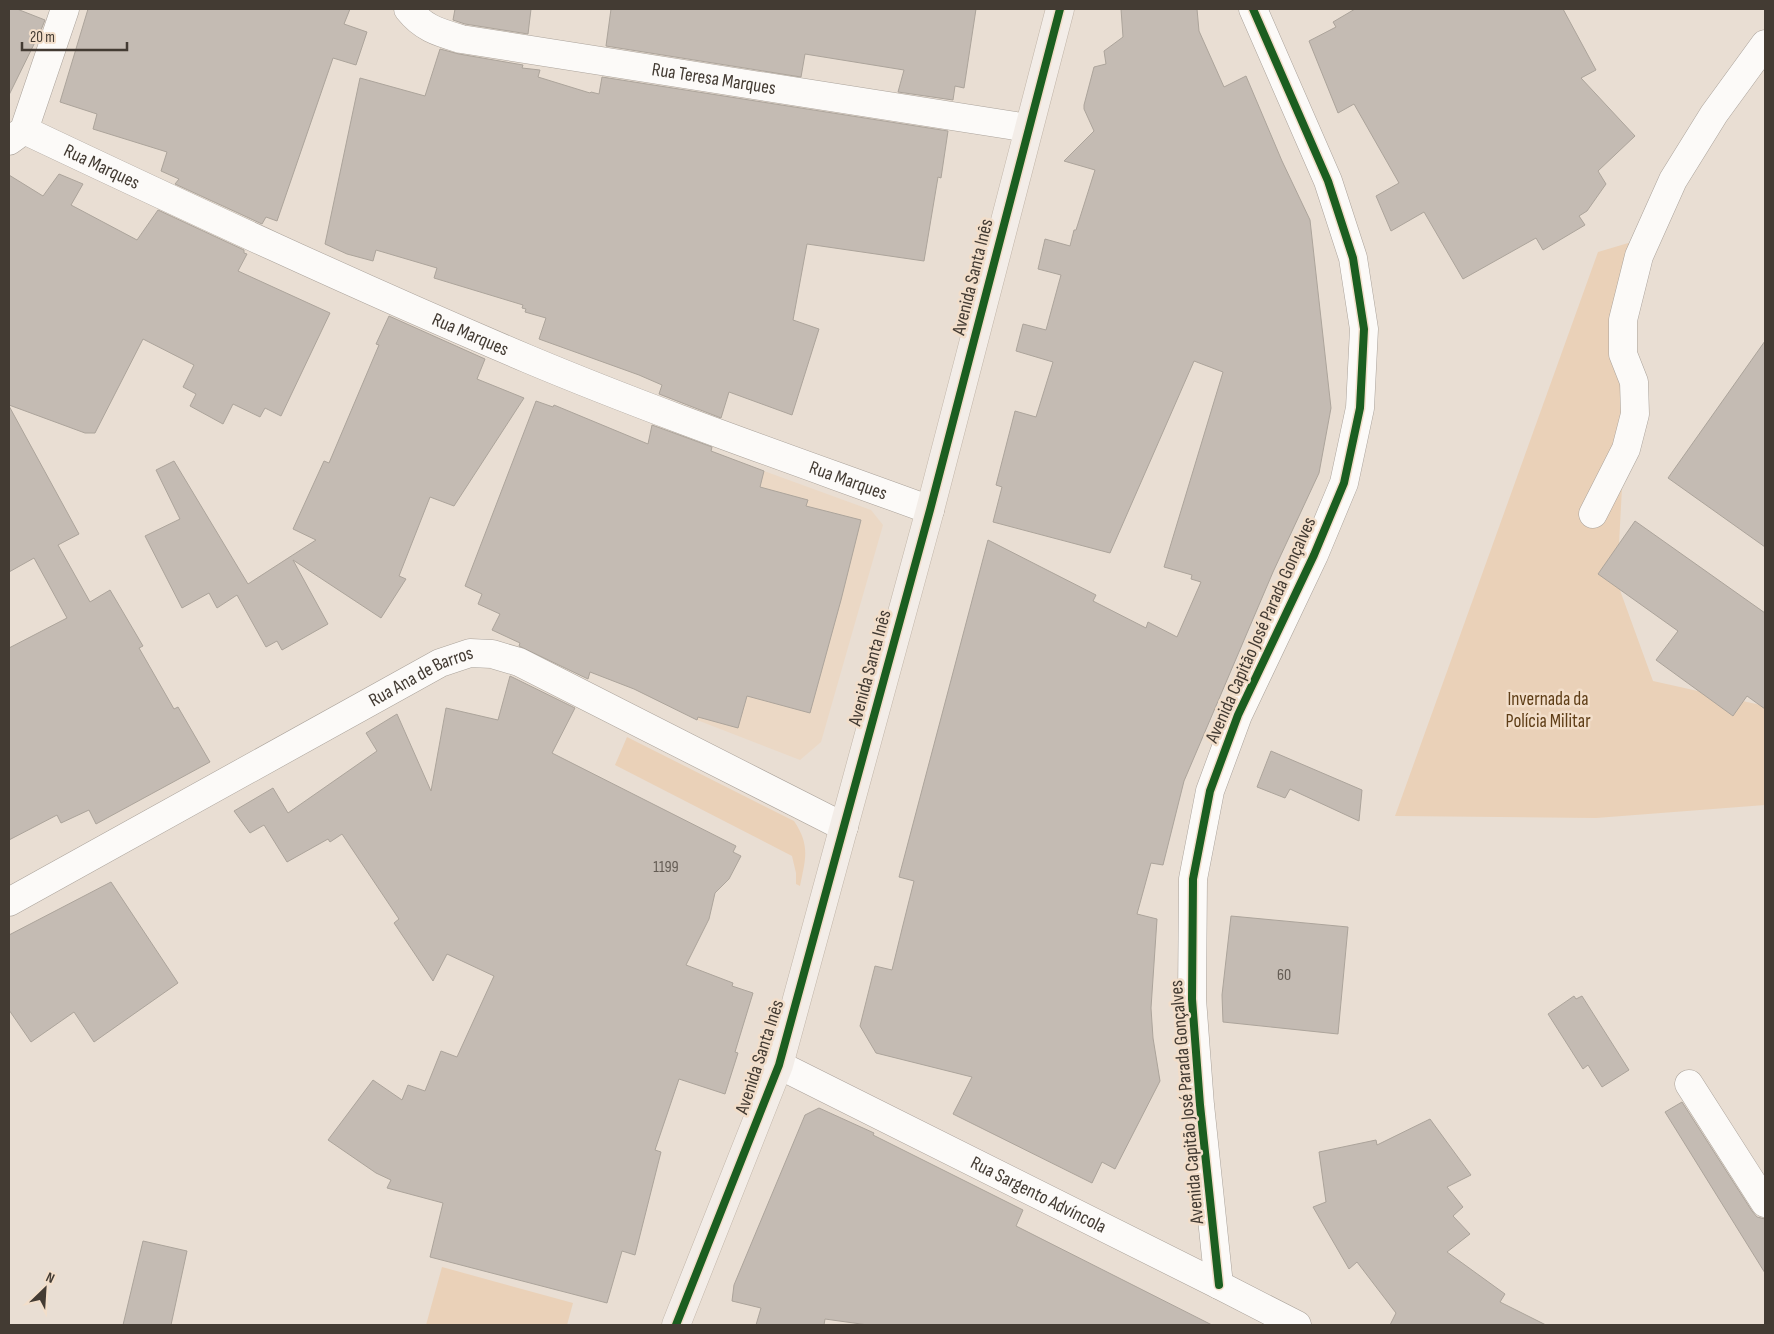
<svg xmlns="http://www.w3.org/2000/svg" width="1774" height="1334" viewBox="0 0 1774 1334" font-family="'Sofia Sans Condensed',sans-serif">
<rect width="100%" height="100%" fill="#e9ded3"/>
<path fill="#ebd8c5" d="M 764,471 L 871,510 L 883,525 L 821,742 L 800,760 L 697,720 Z"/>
<path fill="#ead1b8" d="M 1635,241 L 1617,582 L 1653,681 L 1765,706 L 1765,805 L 1596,818 L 1395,816 L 1598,252 Z
M 627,737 L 794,821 C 811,846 805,860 800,886 L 796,884 L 796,873 L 792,856 L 615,765 Z
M 442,1267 L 573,1303 L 567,1325 L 426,1325 Z"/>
<path fill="#c4bbb3" stroke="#aca49b" d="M 9,9 L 17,9 L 45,20 L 41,30 L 9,95 Z
M 88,9 L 350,9 L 344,24 L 367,32 L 356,65 L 333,58 L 277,221 L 266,217 L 262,224 L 175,184 L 179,179 L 161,171 L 167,152 L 93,129 L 97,114 L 60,102 Z
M 455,9 L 531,9 L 528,34 L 465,24 L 453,20 Z
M 611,9 L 976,9 L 964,88 L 955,86 L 953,100 L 898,92 L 904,70 L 805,54 L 801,77 L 606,46 Z
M 1121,9 L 1197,9 L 1199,31 L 1224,87 L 1246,76 L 1282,161 L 1310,220 L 1331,408 L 1319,473 L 1273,572 L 1184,781 L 1163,865 L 1151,863 L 1137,914 L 1157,919 L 1151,1008 L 1153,1038 L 1160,1081 L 1115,1169 L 1102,1162 L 1092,1183 L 953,1114 L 972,1077 L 876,1053 L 860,1026 L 875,966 L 892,970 L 902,929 L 914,881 L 899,877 L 988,540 L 1096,595 L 1093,601 L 1146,628 L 1148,622 L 1177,637 L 1201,582 L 1191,579 L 1192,575 L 1164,567 L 1223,372 L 1194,361 L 1110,553 L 993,522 L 1002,487 L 996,485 L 1015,411 L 1036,417 L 1053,362 L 1016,351 L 1023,324 L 1046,330 L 1061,275 L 1038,269 L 1045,239 L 1070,246 L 1074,230 L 1076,230 L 1095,170 L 1064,161 L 1094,131 L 1084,109 L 1084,105 L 1094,67 L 1106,64 L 1104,51 L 1123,37 Z
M 1355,9 L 1563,9 L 1596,70 L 1581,78 L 1635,136 L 1598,171 L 1606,184 L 1587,211 L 1579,216 L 1585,225 L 1543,250 L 1536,238 L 1463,279 L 1424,212 L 1391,231 L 1376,196 L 1399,183 L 1354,104 L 1338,113 L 1309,41 L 1336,27 L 1333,22 Z
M 440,49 L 459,54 L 523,65 L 522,68 L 540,70 L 538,77 L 590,93 L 591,92 L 599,94 L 602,77 L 948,131 L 941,178 L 938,177 L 924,261 L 807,244 L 793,320 L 819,329 L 792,415 L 729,392 L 721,418 L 659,394 L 662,385 L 639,375 L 539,339 L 546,318 L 525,312 L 526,309 L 522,308 L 523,305 L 434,278 L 437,268 L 376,250 L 373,261 L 347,254 L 325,244 L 360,78 L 425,96 Z
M 59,174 L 83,184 L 71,205 L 137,240 L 158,210 L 244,250 L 244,253 L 247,254 L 238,271 L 330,313 L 281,416 L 265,408 L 260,417 L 233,404 L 223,424 L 190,406 L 196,394 L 183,387 L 194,365 L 143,339 L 95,433 L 85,433 L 9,405 L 9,175 L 43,196 Z
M 389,316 L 485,359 L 477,379 L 524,398 L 454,506 L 430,497 L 399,576 L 406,579 L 381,618 L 293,560 L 328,624 L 282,650 L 277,641 L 266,647 L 237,595 L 217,608 L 209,593 L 182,608 L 145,536 L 180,519 L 156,470 L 174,461 L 248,584 L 316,540 L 293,529 L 324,461 L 329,463 L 379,345 L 376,344 Z
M 1765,341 L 1765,547 L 1668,478 Z
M 536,401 L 553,407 L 554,405 L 648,444 L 652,425 L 712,447 L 711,451 L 764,471 L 760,487 L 808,500 L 806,506 L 861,520 L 841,600 L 810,713 L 747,696 L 738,728 L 698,717 L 697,720 L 634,689 L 590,672 L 588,679 L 519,646 L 520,643 L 492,630 L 500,614 L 478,604 L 482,594 L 465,586 Z
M 9,406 L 79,534 L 58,545 L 90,602 L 110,590 L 143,646 L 139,648 L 174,709 L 178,707 L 210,762 L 96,824 L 89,810 L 61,823 L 57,815 L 9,840 L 9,648 L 67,618 L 34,558 L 9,572 Z
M 1635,521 L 1765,613 L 1765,709 L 1747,696 L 1733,716 L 1656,660 L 1678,631 L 1598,574 Z
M 510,676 L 575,708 L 552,753 L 736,846 L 733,852 L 741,856 L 729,879 L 715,893 L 709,919 L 686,965 L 733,983 L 732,986 L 753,993 L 735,1052 L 738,1053 L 725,1094 L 679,1079 L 655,1150 L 661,1152 L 635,1255 L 622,1251 L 607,1303 L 430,1257 L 443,1203 L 387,1188 L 391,1180 L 376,1173 L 328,1140 L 373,1080 L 402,1100 L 408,1085 L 425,1091 L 441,1051 L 457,1057 L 494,976 L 447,954 L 433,981 L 394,923 L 399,919 L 342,834 L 330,842 L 328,839 L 287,862 L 264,825 L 250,833 L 234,811 L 273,788 L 288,813 L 377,751 L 366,733 L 397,714 L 431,791 L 446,708 L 498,720 Z
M 1271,751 L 1362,790 L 1359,821 L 1290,789 L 1285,798 L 1257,787 Z
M 111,882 L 178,983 L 94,1042 L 74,1012 L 31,1042 L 9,1010 L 9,935 Z
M 1231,916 L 1348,927 L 1338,1034 L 1223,1022 L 1222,995 Z
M 1574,996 L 1576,999 L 1582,996 L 1629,1070 L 1602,1087 L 1588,1065 L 1583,1069 L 1548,1014 Z
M 1682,1102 L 1752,1211 L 1757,1217 L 1765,1219 L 1765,1273 L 1665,1112 Z
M 819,1108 L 874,1133 L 873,1135 L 1023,1210 L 1016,1226 L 1212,1325 L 868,1325 L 825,1319 L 824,1325 L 756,1325 L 761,1308 L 732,1301 L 734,1285 L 805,1115 Z
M 1430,1119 L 1471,1175 L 1447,1187 L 1463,1207 L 1453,1216 L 1470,1234 L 1447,1252 L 1505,1294 L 1500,1302 L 1546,1325 L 1390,1325 L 1396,1313 L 1357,1262 L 1349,1269 L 1313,1207 L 1326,1202 L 1319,1152 L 1376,1140 L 1377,1145 Z
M 143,1241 L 187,1251 L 171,1325 L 123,1325 Z"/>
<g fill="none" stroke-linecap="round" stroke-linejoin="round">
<g stroke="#aaa29a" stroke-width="29">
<g id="minor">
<path id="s1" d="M 408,9 C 423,28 438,32 461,39 L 1028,128"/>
<path id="s2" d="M 24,130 C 191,209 358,287 528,359 C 659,414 796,461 930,510"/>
<path d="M 9,141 L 24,130 L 65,9"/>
<path d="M 1593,514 L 1626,449 L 1635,414 L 1634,382 L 1623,354 L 1623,320 L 1639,256 L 1673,180 L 1714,114 L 1765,44"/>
<path id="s3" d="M 9,902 L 440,663 L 470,653 L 492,654 L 519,662 L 844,827"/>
<path id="s4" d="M 779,1065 L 1219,1285 L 1297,1325"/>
<path d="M 1689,1084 L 1765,1203"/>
<path d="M 1219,1285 L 1200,1105 L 1192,999 L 1193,879 L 1210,791 L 1238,715 L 1314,555 L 1344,483 L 1360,408 L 1364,329 L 1353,258 L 1328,181 L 1253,9"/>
</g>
</g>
<g stroke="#c1b5a8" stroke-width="29">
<path id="major" d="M 676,1325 L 779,1065 L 930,510 L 1060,9"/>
</g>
<use href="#minor" stroke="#fcfaf8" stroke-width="28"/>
<use href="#major" stroke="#f3ede8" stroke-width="28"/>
<g stroke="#f2deca" stroke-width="11">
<path id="cycleway" d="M 1219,1285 L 1200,1105 L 1192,999 L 1193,879 L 1210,791 L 1238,715 L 1314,555 L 1344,483 L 1360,408 L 1364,329 L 1353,258 L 1328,181 L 1253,9
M 676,1325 L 779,1065 L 930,510 L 1060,9"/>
</g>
<use href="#cycleway" stroke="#1b5e20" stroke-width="8"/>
</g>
<g text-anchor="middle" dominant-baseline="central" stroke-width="5" stroke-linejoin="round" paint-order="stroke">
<g font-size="16" fill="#635b53">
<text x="666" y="867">1199</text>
<text x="1284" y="975">60</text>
</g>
<g font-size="19" fill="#433b33" stroke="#f2deca">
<text stroke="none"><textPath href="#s1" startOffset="318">Rua Teresa Marques</textPath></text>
<text stroke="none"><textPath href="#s2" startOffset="86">Rua Marques</textPath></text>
<text transform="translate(973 277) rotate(-76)">Avenida Santa Inês</text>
<text stroke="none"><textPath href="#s2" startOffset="491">Rua Marques</textPath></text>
<text stroke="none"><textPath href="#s2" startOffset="896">Rua Marques</textPath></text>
<text transform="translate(1261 630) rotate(-66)">Avenida Capitão José Parada Gonçalves</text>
<text transform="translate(870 668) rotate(-75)">Avenida Santa Inês</text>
<text stroke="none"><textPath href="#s3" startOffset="470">Rua Ana de Barros</textPath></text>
<text transform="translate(760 1057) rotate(-72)">Avenida Santa Inês</text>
<text transform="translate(1187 1102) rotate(-95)">Avenida Capitão José Parada Gonçalves</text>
<text stroke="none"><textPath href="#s4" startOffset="290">Rua Sargento Advíncola</textPath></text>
</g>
<g font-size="19" fill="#5e3d16" stroke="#f2deca">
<text x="1548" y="699">Invernada da<tspan x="1548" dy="22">Polícia Militar</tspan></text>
</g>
</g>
<rect width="1774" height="1334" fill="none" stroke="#433b33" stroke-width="20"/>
<g transform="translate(45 1289) rotate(25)" stroke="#f2deca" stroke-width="4" paint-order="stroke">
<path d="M0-4L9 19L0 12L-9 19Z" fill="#433b33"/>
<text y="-8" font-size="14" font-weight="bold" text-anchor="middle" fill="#433b33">N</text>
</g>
<path d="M22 42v8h105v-8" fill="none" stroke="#433b33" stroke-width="2.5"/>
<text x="30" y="42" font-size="15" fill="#433b33" stroke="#f2deca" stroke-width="4" paint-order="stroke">20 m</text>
</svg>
